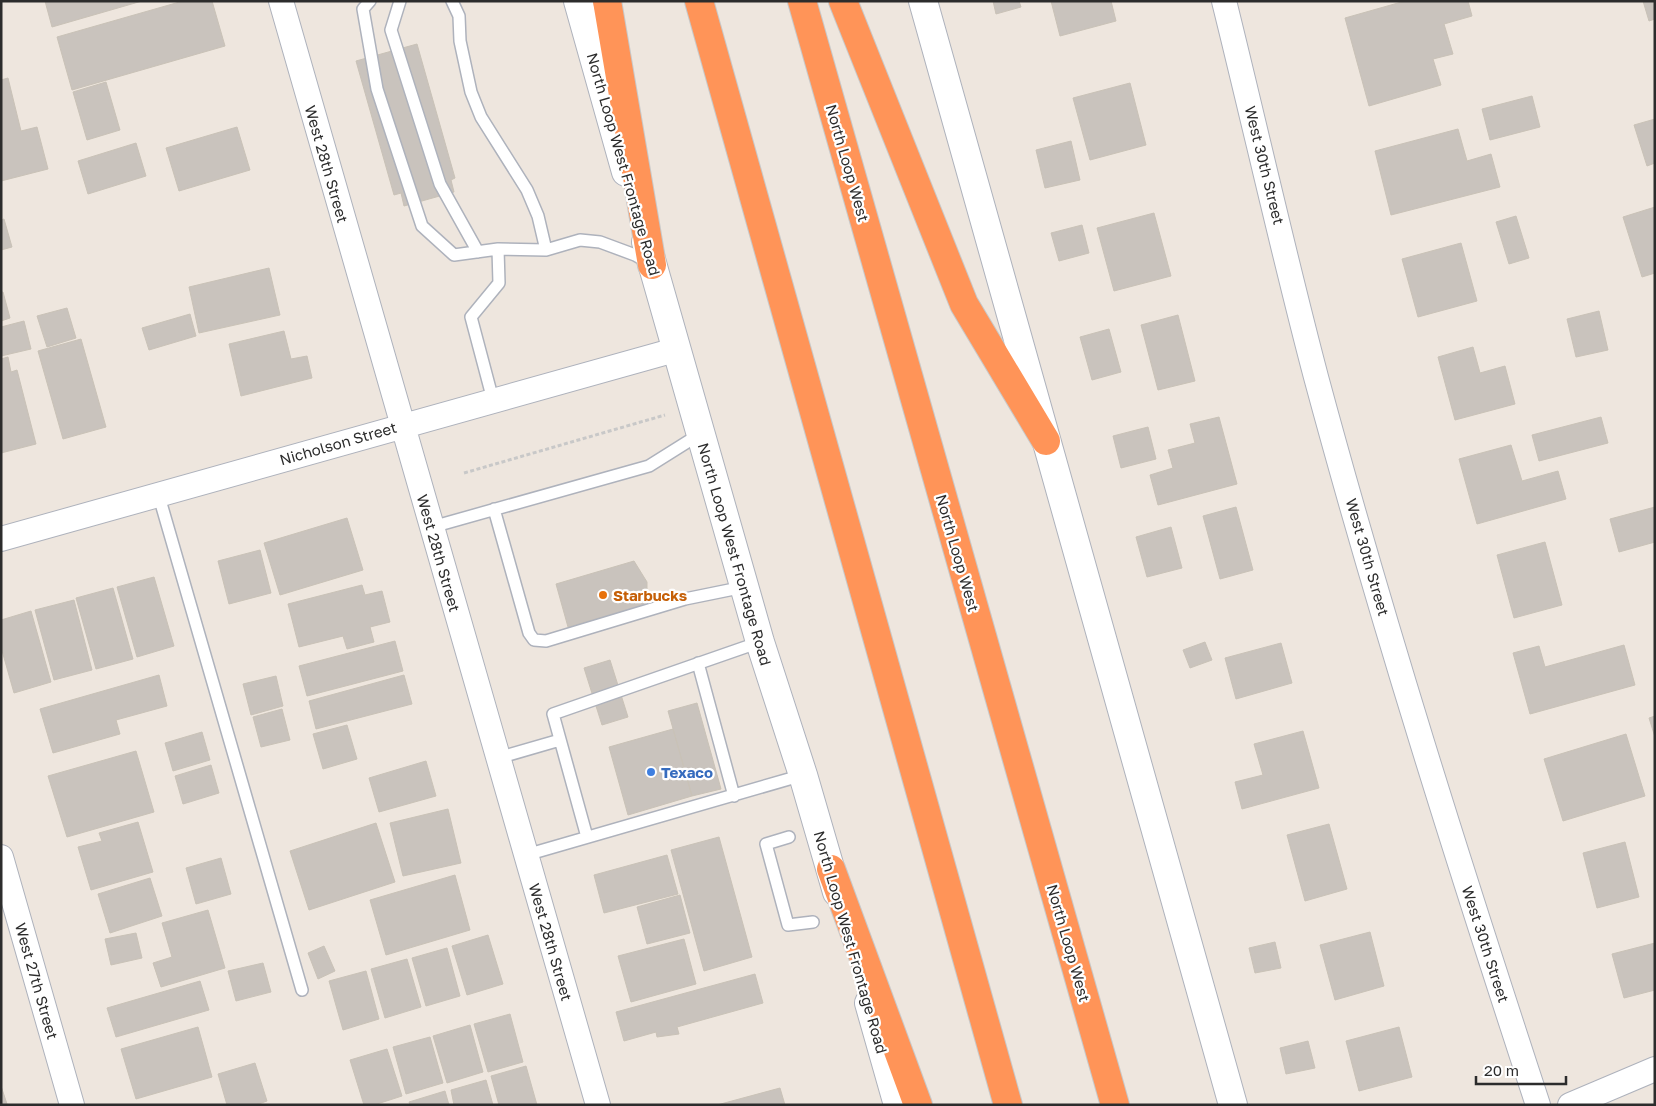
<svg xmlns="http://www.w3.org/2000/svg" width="1656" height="1106" viewBox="0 0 1656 1106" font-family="'Golos Text',sans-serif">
<rect width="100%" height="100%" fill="#eee6de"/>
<path fill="#c9c3bd" stroke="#c9c2b7" d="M 45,1 L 142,1 L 52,27 Z
M 183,1 L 212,1 L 225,46 L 72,90 L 57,37 Z
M 993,1 L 1019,1 L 1021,7 L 996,14 Z
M 1051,1 L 1111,1 L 1116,21 L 1060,36 Z
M 1405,1 L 1468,1 L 1472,16 L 1444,24 L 1453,54 L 1433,59 L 1441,85 L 1369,106 L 1345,18 Z
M 1643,1 L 1655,1 L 1655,19 L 1649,21 Z
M 417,44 L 455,178 L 451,180 L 454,192 L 404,206 L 401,193 L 394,195 L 356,61 Z
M 8,78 L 21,131 L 37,127 L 48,169 L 1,181 L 1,80 Z
M 106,82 L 120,130 L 87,140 L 73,92 Z
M 1130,83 L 1146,145 L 1090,160 L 1073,98 Z
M 1532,96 L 1540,127 L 1490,140 L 1482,109 Z
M 1655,119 L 1655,163 L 1647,166 L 1634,125 Z
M 237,127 L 250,170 L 179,191 L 166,148 Z
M 1458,129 L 1467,161 L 1491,154 L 1500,187 L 1391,215 L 1375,151 Z
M 1071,141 L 1080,180 L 1045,188 L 1036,150 Z
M 136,143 L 146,176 L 88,194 L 78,161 Z
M 1655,207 L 1655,273 L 1642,277 L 1623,217 Z
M 1154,213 L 1171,276 L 1114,291 L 1097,228 Z
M 1516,216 L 1529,258 L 1509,264 L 1496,222 Z
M 4,219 L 12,247 L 1,250 L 1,220 Z
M 1082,225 L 1089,253 L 1059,261 L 1051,233 Z
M 1461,243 L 1477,301 L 1418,317 L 1402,259 Z
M 269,268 L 280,315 L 199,333 L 189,287 Z
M 1,292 L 3,292 L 10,318 L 1,321 Z
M 67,308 L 76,338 L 47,347 L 37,316 Z
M 1599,311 L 1608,350 L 1576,357 L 1567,319 Z
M 190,314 L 196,336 L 149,350 L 142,328 Z
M 1178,315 L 1195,381 L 1158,390 L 1141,325 Z
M 24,321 L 31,349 L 1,356 L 1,327 Z
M 1109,329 L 1121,372 L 1092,380 L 1080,337 Z
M 284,331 L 291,359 L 307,356 L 312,378 L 241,396 L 229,344 Z
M 81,339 L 106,427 L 63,439 L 38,351 Z
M 1473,347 L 1480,373 L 1505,366 L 1515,404 L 1455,420 L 1438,357 Z
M 8,357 L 11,372 L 17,370 L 36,444 L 1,453 L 1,359 Z
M 1219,417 L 1237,484 L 1158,505 L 1150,475 L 1173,468 L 1168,450 L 1195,443 L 1190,424 Z
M 1601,417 L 1608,443 L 1539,461 L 1532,435 Z
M 1148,427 L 1156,459 L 1121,468 L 1113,436 Z
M 1511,445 L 1522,481 L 1558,471 L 1566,499 L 1477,524 L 1459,459 Z
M 1236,507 L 1253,570 L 1220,579 L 1203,516 Z
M 1655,507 L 1655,542 L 1619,552 L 1610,519 Z
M 347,518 L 363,570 L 280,595 L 264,543 Z
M 1171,527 L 1182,568 L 1147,577 L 1136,537 Z
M 1545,542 L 1562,605 L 1514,618 L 1497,555 Z
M 260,550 L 271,593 L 229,604 L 218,561 Z
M 634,561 L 647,582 L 647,604 L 568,627 L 556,584 Z
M 154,577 L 174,646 L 137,657 L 117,587 Z
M 362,585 L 365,595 L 382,591 L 390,622 L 370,627 L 374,642 L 347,649 L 343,636 L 299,647 L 288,604 Z
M 113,588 L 133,659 L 96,669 L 76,598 Z
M 74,600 L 92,670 L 54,680 L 35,610 Z
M 31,611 L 51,682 L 14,693 L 1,647 L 1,620 Z
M 395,641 L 403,671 L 307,696 L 299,666 Z
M 1205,642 L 1212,660 L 1190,668 L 1183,650 Z
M 1281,643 L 1292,683 L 1236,699 L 1225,658 Z
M 1624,645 L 1635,685 L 1530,714 L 1513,653 L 1539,646 L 1545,667 Z
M 610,660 L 628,717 L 602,725 L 584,668 Z
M 159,675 L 167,706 L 116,720 L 120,734 L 53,753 L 40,709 Z
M 404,675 L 412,704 L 316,729 L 309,701 Z
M 276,676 L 283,706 L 251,715 L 243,684 Z
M 697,703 L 721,789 L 692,796 L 668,711 Z
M 282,709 L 290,740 L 261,747 L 253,717 Z
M 1655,716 L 1655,737 L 1649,718 Z
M 347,725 L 357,759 L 323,769 L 313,734 Z
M 673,729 L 692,796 L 628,815 L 609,747 Z
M 1303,731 L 1319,788 L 1242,809 L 1235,782 L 1263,775 L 1254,744 Z
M 202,732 L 210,760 L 173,771 L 165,743 Z
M 1626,734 L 1645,796 L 1563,821 L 1544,759 Z
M 136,751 L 154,812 L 67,837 L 48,776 Z
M 426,761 L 436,796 L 379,812 L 369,778 Z
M 211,765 L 219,793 L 183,804 L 175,776 Z
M 448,809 L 461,863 L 403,876 L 390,823 Z
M 138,822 L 153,872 L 91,890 L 78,847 L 102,841 L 99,833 Z
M 376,823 L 395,882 L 309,910 L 290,851 Z
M 1329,824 L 1347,889 L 1305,901 L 1287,835 Z
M 719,837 L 752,957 L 704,971 L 671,850 Z
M 1625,842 L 1639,897 L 1597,908 L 1583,853 Z
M 667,855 L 678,894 L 604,913 L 594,875 Z
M 221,858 L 231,894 L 196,904 L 186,868 Z
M 455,875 L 470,930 L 386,955 L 370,900 Z
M 150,878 L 162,916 L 110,933 L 98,894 Z
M 680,895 L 690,933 L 647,944 L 637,907 Z
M 208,910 L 225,968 L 161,987 L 153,963 L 172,957 L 162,923 Z
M 1370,932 L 1384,986 L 1335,1000 L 1320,945 Z
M 136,933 L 142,958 L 111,965 L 105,939 Z
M 488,935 L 503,984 L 467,995 L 452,946 Z
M 684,939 L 696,984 L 631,1002 L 618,956 Z
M 1275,942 L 1281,968 L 1255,973 L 1249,948 Z
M 1655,943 L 1655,990 L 1624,998 L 1612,954 Z
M 324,946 L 335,971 L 318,979 L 308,953 Z
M 447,948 L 460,996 L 426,1006 L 412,958 Z
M 407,959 L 421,1007 L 385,1018 L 371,969 Z
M 263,963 L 271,992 L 236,1001 L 228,971 Z
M 366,971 L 379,1019 L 343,1030 L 329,981 Z
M 755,974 L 763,1003 L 677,1027 L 679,1034 L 657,1037 L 656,1032 L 624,1041 L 616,1012 Z
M 200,981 L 209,1010 L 116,1037 L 107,1008 Z
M 510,1014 L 523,1062 L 488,1072 L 474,1024 Z
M 470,1025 L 483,1072 L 447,1083 L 433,1036 Z
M 198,1027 L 212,1077 L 136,1099 L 121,1049 Z
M 1399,1027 L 1412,1077 L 1359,1091 L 1346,1041 Z
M 430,1037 L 443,1083 L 406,1094 L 393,1047 Z
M 1308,1041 L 1315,1068 L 1286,1074 L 1280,1048 Z
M 387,1049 L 402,1096 L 374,1105 L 364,1105 L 350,1060 Z
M 255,1063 L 267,1101 L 256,1105 L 227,1105 L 218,1074 Z
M 526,1066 L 537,1105 L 499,1105 L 491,1076 Z
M 486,1080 L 493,1105 L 454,1105 L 451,1090 Z
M 1,1086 L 7,1104 L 3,1105 L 1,1105 Z
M 780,1088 L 785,1105 L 717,1105 Z
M 445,1091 L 449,1105 L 410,1105 L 409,1102 Z"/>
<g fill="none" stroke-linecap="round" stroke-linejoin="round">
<g stroke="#aeb2bc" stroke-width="14">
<path id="service" d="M 370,1 L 363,9 L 377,89 L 422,226 L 454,255 L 498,249 L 546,250 L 580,240 L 600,242 L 635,255 L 649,263
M 400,1 L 391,30 L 440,184 L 478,252
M 452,1 L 459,16 L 460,41 L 471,92 L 481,117 L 527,190 L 538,216 L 546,250
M 493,400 L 471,317 L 499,283 L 498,249
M 158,493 L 302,990
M 494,509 L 529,633 L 534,640 L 546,641 L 685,599 L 744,587
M 432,527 L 649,466 L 700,434
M 698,663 L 734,796
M 498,758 L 560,740
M 587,837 L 553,714 L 760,642
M 789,837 L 766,844 L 788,925 L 813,922
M 526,855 L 803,775"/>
</g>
<g stroke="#aeb2bc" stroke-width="26">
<path id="minor" d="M 281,1 L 598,1105
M 1224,1 C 1255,126 1283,252 1316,377 C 1382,622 1459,864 1538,1105
M 1,539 L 675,350
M 1,857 L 72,1105
M 1570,1105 L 1655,1069"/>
</g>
<g stroke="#aeb2bc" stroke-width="30">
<path id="secondary" d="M 578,1 L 626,172
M 923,1 L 1233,1105
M 646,242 L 760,642 L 803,775 L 837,892
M 869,1003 L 898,1105"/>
</g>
<g stroke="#c8c8c8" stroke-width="30">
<path id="motorway" d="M 607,1 L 652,265
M 699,1 L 1008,1105
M 802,1 L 1115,1105
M 843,1 L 964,304 L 1046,441
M 831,869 L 918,1105"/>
</g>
<path stroke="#c8c8c8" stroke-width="3" stroke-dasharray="4 2.5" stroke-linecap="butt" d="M 464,473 L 665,415"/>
<use href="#service" stroke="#fff" stroke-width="11"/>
<use href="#minor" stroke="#fff" stroke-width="24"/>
<use href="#secondary" stroke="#fff" stroke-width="28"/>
<use href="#motorway" stroke="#ff9458" stroke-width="28"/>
</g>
<circle fill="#e8710a" stroke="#fff" stroke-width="2" cx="603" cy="595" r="5"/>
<circle fill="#3f7fe0" stroke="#fff" stroke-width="2" cx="651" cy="772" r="5"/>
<g text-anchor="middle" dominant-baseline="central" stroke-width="4.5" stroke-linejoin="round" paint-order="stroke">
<g font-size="15" fill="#2c2c2c" stroke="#fff">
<text transform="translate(848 163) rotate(74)">North Loop West</text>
<text transform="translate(327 164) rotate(74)">West 28th Street</text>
<text transform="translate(624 164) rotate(74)">North Loop West Frontage Road</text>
<text transform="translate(1265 165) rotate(76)">West 30th Street</text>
<text transform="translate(338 443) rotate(-16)">Nicholson Street</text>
<text transform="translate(439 553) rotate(74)">West 28th Street</text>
<text transform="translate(958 553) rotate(74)">North Loop West</text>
<text transform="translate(735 554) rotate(74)">North Loop West Frontage Road</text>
<text transform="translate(1368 557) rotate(74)">West 30th Street</text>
<text transform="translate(551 942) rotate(74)">West 28th Street</text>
<text transform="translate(851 942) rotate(74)">North Loop West Frontage Road</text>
<text transform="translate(1069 943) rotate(74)">North Loop West</text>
<text transform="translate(1486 944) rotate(72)">West 30th Street</text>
<text transform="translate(37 981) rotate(74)">West 27th Street</text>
</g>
<g font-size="15" font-weight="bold" fill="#c56008" stroke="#fff" text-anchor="start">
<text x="613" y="595">Starbucks</text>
</g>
<g font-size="15" font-weight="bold" fill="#366cbe" stroke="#fff" text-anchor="start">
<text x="661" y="772">Texaco</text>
</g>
</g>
<rect width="1656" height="1106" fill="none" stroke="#2c2c2c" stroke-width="5"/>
<path d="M1476 1076v8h90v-8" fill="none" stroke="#2c2c2c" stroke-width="2.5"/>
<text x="1484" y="1076" font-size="15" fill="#2c2c2c" stroke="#ffffff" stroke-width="4" paint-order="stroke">20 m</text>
</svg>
